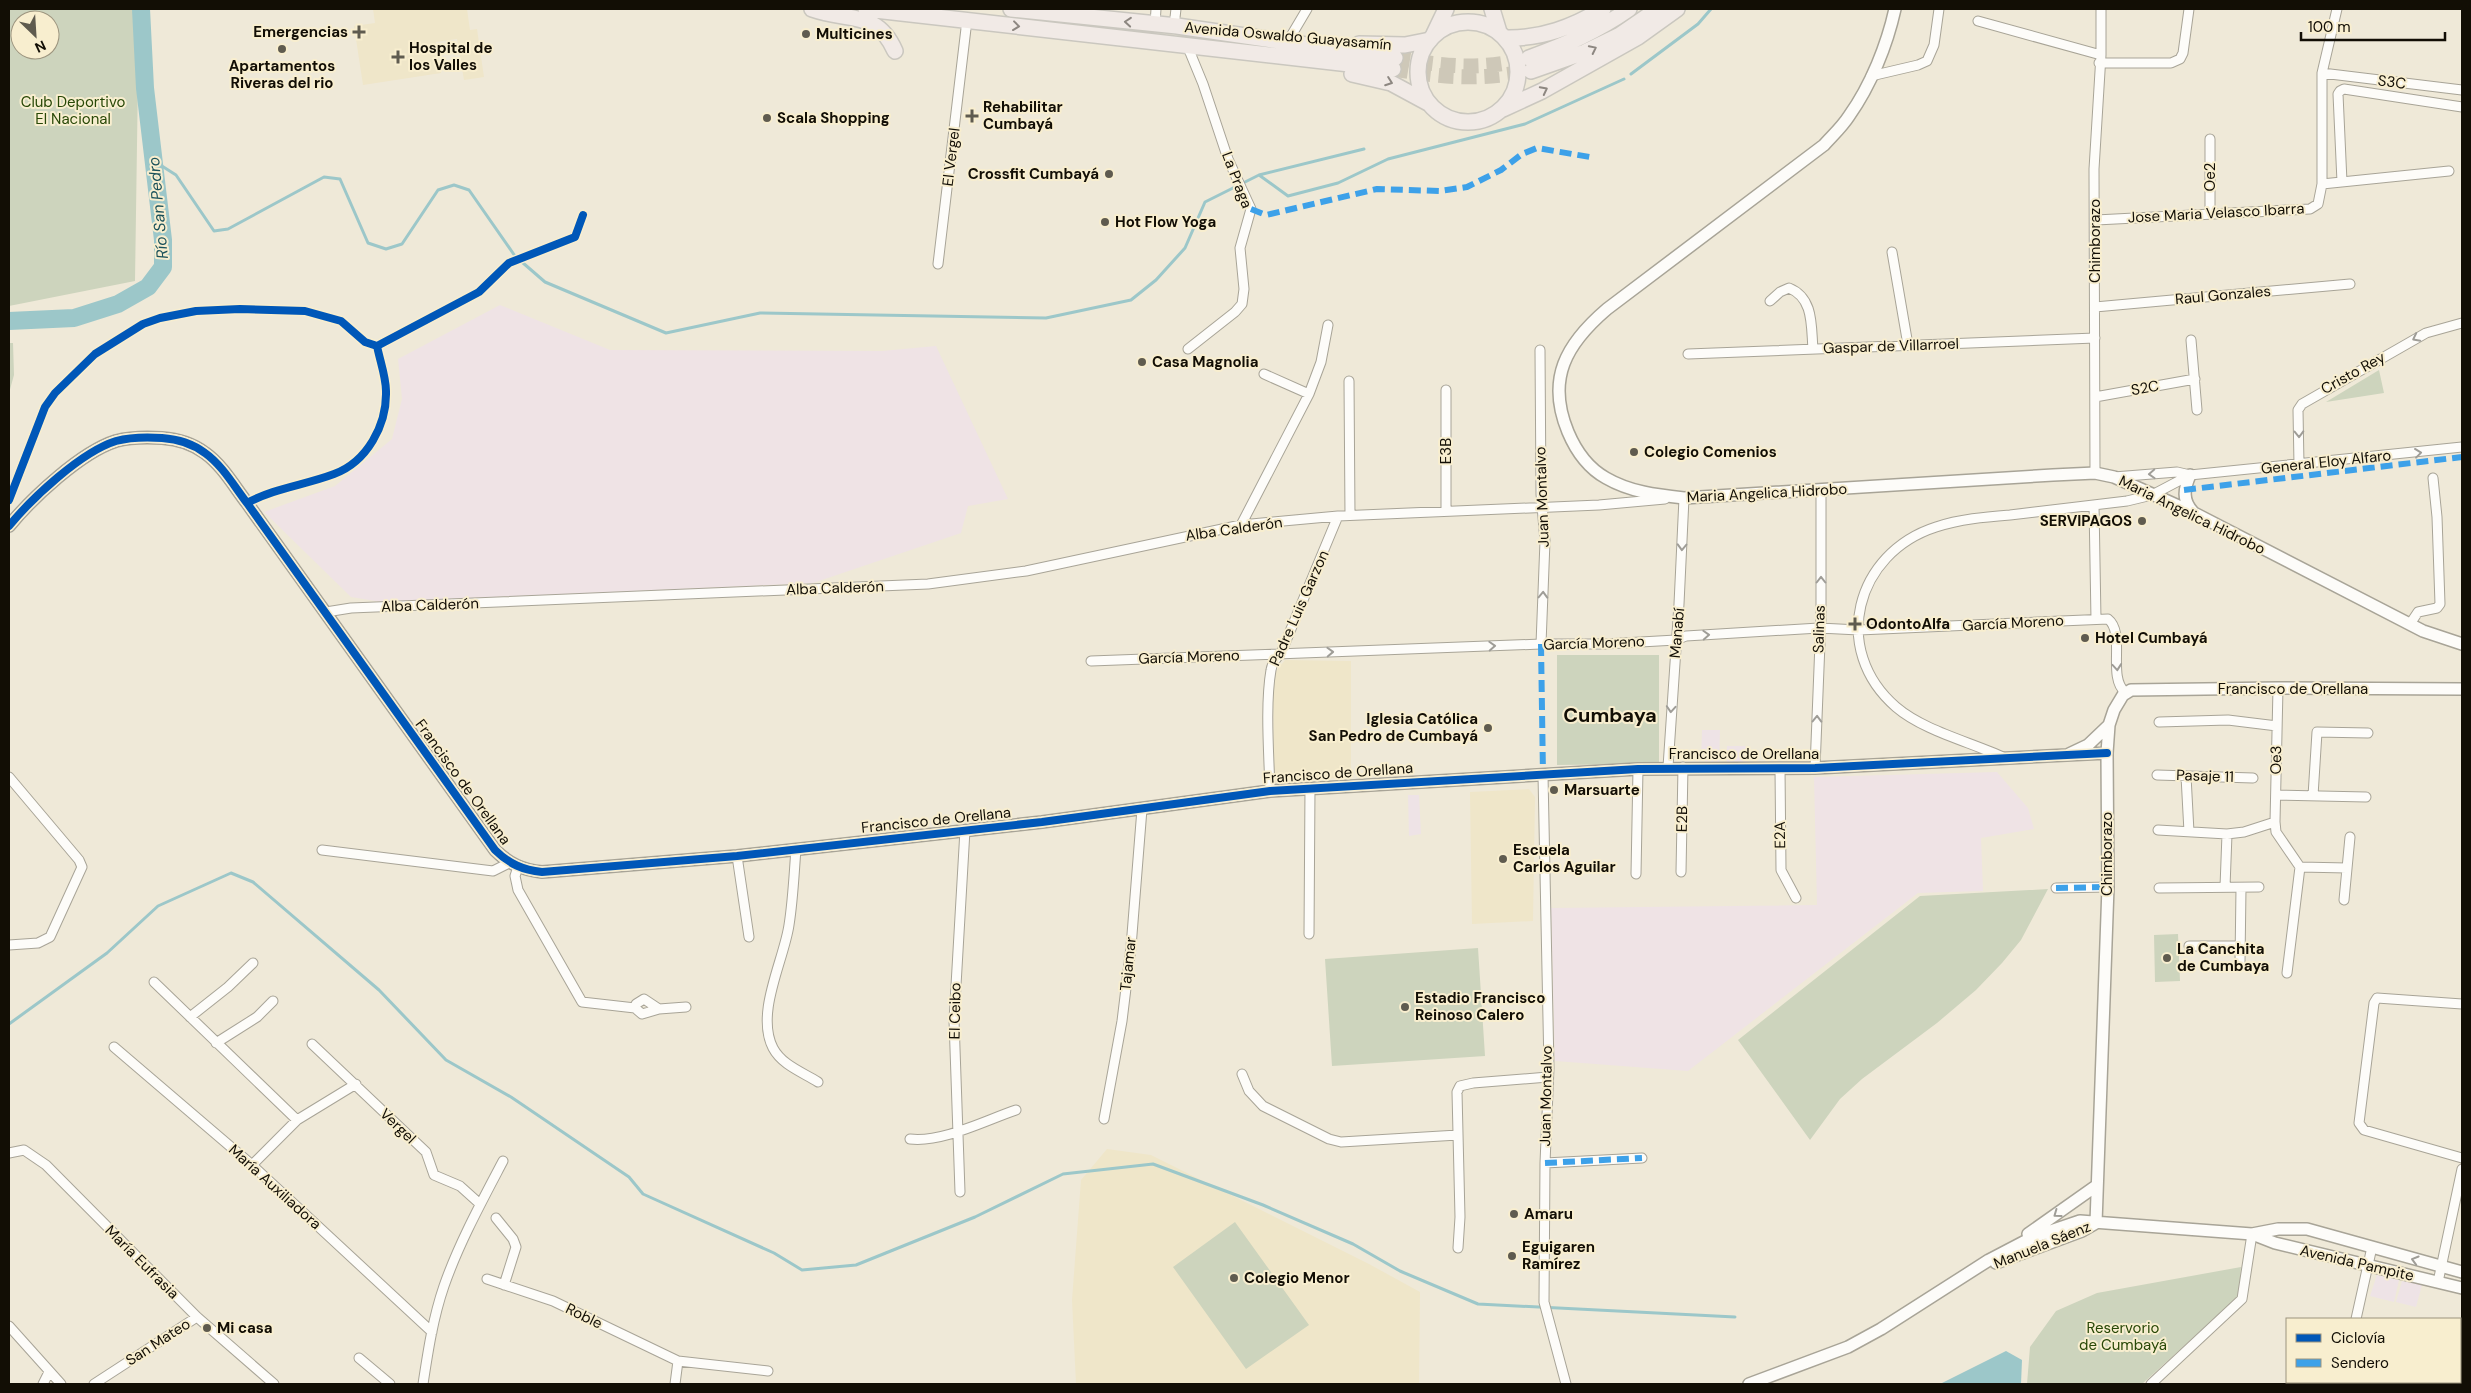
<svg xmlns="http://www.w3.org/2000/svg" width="2471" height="1393" viewBox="0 0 2471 1393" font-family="'DM Sans',sans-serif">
<rect width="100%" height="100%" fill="#efe9d8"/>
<path fill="#eee3e6" d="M 1702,730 L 1720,730 L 1719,762 L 1701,761 Z
M 1727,746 L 1747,746 L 1747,762 L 1727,762 Z
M 1408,795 L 1419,795 L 1421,834 L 1409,836 Z
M 2377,1275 L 2399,1280 L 2394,1302 L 2370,1296 Z
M 2402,1281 L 2422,1285 L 2416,1307 L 2396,1302 Z"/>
<path fill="#efe3e5" d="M 500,305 L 610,350 L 882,351 L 936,346 L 1008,499 L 968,506 L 961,533 L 813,583 L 382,602 L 351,597 L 264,512 L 335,486 L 392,439 L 402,399 L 398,359 Z
M 1997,772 L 2028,808 L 2034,829 L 1981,838 L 1983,891 L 1918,893 L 1688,1071 L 1555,1061 L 1551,908 L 1817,905 L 1814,777 Z"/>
<path fill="#efe6c9" d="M 373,9 L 467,9 L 470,30 L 477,29 L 484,77 L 464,80 L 457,39 L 436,42 L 441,73 L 363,85 L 354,26 L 375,23 Z
M 1285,660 L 1351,661 L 1351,777 L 1274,782 L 1273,675 Z
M 1529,789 L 1535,797 L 1533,921 L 1472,924 L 1470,792 Z
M 1107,1149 L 1151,1155 L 1369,1264 L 1420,1292 L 1419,1384 L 1076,1384 L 1072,1300 L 1081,1180 Z"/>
<path fill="#cdd4bd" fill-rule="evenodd" d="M 9,9 L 139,9 L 135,281 L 9,306 ZM 20,20 L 50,20 L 50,50 L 20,50 Z
M 9,343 L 13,343 L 14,375 L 9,393 Z
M 2379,370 L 2384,393 L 2326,402 Z
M 1557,655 L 1659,655 L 1659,764 L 1557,765 Z
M 2048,889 L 2021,940 L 2002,963 L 1976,990 L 1937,1023 L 1862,1079 L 1840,1099 L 1810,1140 L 1738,1040 L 1920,896 Z
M 2178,934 L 2180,981 L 2155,982 L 2154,935 Z
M 1478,948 L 1485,1056 L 1332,1066 L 1325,959 Z
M 1235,1222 L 1309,1325 L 1246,1369 L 1173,1267 Z
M 2241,1267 L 2239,1296 L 2142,1384 L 2027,1384 L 2030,1347 L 2056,1311 L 2097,1293 Z"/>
<path fill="#9cc7c9" d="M 2006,1351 L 2022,1360 L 2021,1384 L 1940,1384 Z"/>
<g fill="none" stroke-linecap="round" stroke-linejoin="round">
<path stroke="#9cc7c9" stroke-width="3" d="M 1631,74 L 1698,24 L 1711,9
M 154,161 L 176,175 L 214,231 L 228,229 L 324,177 L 340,179 L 368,243 L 386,249 L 402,244 L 438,190 L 454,185 L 469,190 L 515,256 L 545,282 L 666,333 L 760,313 L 1046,318 L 1131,300 L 1156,280 L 1185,248 L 1205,202 L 1259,175 L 1364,149
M 1259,175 L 1288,196 L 1338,183 L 1388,159 L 1525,124 L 1624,79
M 9,1024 L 107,953 L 158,906 L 231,873 L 253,882 L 379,990 L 446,1060 L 511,1097 L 629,1177 L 643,1194 L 774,1253 L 802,1270 L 856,1265 L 975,1217 L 1063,1174 L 1153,1164 L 1263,1205 L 1353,1244 L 1400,1271 L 1478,1304 L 1735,1317"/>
<path stroke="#9cc7c9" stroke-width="18" d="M 9,321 L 74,318 L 118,304 L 148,287 L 163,267 L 163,240 L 145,88 L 141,9"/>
<path stroke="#cec8b8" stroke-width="15" stroke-dasharray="15 8" stroke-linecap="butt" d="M 1395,58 C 1444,66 1480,71 1529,58
M 1393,69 C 1446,78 1477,80 1531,71"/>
<g stroke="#a8a497" stroke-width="11">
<path id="minor" d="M 1978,21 L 2101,55
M 1155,24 L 1156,9
M 1174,26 L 1176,9
M 1291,36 L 1307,9
M 2099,63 L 2171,63 L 2180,59 L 2183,53 L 2189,9
M 2322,73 L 2462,90
M 1871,76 L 1918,65 L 1927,61 L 1934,45 L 1939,9
M 2342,182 L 2338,94 L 2340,91 L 2344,89 L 2462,107
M 2322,184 L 2449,171
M 2210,214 L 2210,139
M 2096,220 L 2310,209 L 2318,204 L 2322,184 L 2322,73 L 2337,9
M 1892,252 L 1908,345
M 938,264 L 967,20
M 1770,301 L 1780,292 L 1789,288 C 1814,298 1811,326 1813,349
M 2095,307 L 2350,284
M 2191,340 L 2197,410
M 1188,349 L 1235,312 L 1242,304 L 1244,289 L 1240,248 L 1251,209 L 1228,159 L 1203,84 L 1189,50
M 1540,350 L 1541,494 L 1545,541 L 1541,644
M 1688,354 L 2095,338
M 1264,374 L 1309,394
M 1349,381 L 1350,515
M 1446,390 L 1446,511
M 2095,397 L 2195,379
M 2299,465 L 2298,410 L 2302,404 L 2426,333 L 2462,323
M 2095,473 L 2094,169 L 2101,55 L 2101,9
M 2114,477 L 2177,472 L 2190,475 L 2462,447
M 2094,505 L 2096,619
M 1241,525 L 1309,394 L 1321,362 L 1328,325
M 326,612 L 351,608 L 928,584 L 1026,571 L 1241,525 L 1338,516 L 1599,505 L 1665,499
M 2410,624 L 2418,612 L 2437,608 L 2440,604 L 2437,517 L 2433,478
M 1091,661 L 1541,644 L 1605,644 L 1676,640 L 1686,636 L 1819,628 L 1859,630 L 2108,619 C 2126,633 2107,677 2125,692
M 2278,688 L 2275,822 L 2276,832 L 2300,867 L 2287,973
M 2159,722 L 2228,720 L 2277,726
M 2005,758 C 1971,742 1924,731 1896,707 C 1830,650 1855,553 1936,527 C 1960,519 1985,517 2010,515 C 2049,510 2088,506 2127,501 L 2152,495 L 2190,475
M 1668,767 L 1679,604 L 1684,498
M 1780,768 L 1781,870 L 1796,898
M 1815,768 L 1821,618 L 1821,490
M 1543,775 L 1549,1068 L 1545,1163 L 1544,1302 L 1566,1384
M 2157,775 L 2253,778
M 2186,776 L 2189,832
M 9,777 L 79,860 L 82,867 L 50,937 L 38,943 L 9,945
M 1270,791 C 1269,754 1265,705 1271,670 C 1272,663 1276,658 1281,653 L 1338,516
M 2276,795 L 2366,797
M 2313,796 L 2317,732 L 2368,733
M 2158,830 L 2227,834 L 2244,832 L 2275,822
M 796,849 C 794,874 793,900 789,925 C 784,960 755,1013 773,1048 C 782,1065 802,1072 818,1082
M 322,850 L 493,871 L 509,863
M 737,856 L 749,937
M 518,867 L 515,876 L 518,890 L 582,1002 L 635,1008 L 642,1014 L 659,1009 L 686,1007
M 2300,867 L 2347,868
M 1681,872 L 1683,767
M 1636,874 L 1638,769
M 2225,887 L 2227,834
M 2056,888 L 2108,887
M 2159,888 L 2259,887
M 2344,900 L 2350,837
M 1309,934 L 1310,788
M 2189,946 L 2240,946
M 2240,962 L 2241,888
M 154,982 L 297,1120
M 2462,1004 L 2377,998 L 2374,1003 L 2359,1123 L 2364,1130 L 2462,1158
M 635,1008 L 636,1004 L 644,999 L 659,1009
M 190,1017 L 228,987 L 253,963
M 216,1043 L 257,1017 L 273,1001
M 312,1044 L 426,1152 L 434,1175 L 460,1186 L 480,1204
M 114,1047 L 252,1165 L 432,1332
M 1242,1074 L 1249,1091 L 1263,1106 L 1329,1139 L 1341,1142 L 1458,1135
M 1104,1119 L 1122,1021 L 1131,947 L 1142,809
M 910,1139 C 942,1143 986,1120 1016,1110
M 9,1153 L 24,1150 L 46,1165 L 197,1317 L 274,1384
M 1545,1163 L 1642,1158
M 252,1165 L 297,1120 L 356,1084
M 960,1192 L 954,1020 L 965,830
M 496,1218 L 513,1239 L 516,1247 L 504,1285
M 1458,1248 L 1460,1217 L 1457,1092 L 1460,1086 L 1473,1083 L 1548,1077
M 487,1279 L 553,1301 L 678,1361 L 675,1384
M 2438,1282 L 2462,1169
M 2356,1319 L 2372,1247
M 9,1326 L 61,1384
M 359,1358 L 390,1384
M 678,1361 L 768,1371
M 43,1384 L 49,1372
M 94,1384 L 197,1317
M 423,1384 C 428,1351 433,1318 444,1286 C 459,1243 482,1201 503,1161
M 2151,1384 L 2242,1299 L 2252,1234
M 2341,1384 L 2342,1382"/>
</g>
<g stroke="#a8a497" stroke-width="14">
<path id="tertiary" d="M 1895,9 C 1887,45 1871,85 1849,116 C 1842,127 1832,136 1824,145 L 1607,309 C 1566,344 1546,379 1568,432 C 1576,451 1588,468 1606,478 C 1630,492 1657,495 1684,498 L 2053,475 L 2095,473 L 2114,477 L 2194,513 L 2423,631 L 2462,644
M 2190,475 C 2184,489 2182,500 2193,512
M 9,526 C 32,498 81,452 116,441 C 131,437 147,437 162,438 C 177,439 193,444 205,453 C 222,465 234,486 247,503 L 495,850 C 509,864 523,870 542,872 L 737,856 L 1042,822 L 1270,791 L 1638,769 L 1815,768 L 2107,753
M 2069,754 L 2088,745 L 2109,725
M 2096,1223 L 2108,887 L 2107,753 L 2109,725 L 2114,710 L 2123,695 L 2131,690 L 2278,688 L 2462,689
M 2028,1234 L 2096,1186
M 2252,1234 L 2275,1243 L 2462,1288
M 1996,1263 L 2082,1231 L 2096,1223
M 1749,1384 L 1848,1347 L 1881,1329 L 1989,1260 L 2033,1237 L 2080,1221 L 2252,1234 L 2278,1229 L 2307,1229 L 2462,1272"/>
</g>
<g stroke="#cac7bf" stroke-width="18">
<path id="primary" d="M 812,9 C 849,22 877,10 895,51
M 866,9 L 1393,69
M 1011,9 L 1177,26 L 1395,58
M 1492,9 L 1499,32
M1418 72a50 50 0 1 1 100 0a50 50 0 1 1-100 0Z
M 1434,34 L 1446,9
M 1505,38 C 1542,39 1572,27 1603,9
M 1359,44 L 1405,45 L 1430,40
M 1529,58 C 1565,45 1598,31 1629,9
M 1531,71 L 1585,52 L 1620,35 L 1658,9
M 1352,74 L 1391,83 L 1428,103
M 1503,109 L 1542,91 L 1638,37 L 1677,9"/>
</g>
<use href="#minor" stroke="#fdfcf9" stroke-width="9"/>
<use href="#tertiary" stroke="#fdfcf9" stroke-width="11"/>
<use href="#primary" stroke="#f1eae6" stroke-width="15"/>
<path stroke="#3da1e9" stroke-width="6" stroke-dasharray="12 6" stroke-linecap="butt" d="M 1251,209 L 1266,215 L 1377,189 L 1440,191 L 1467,187 L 1501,170 L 1522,154 L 1537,148 L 1590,157
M 2184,490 L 2462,457
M 1541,644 L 1543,775
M 2056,888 L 2108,887
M 1545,1163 L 1642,1158"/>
<g stroke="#f8eecf" stroke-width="11">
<path id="cycleway" d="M 377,346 L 479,292 L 509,263 L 575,237 L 583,215
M 9,500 L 45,407 L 55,393 L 95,354 L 143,324 L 160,318 L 196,311 L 240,309 L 305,311 L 341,321 L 365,342 L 377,346 C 380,361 386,377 386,391 C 387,425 367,462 334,474 C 305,485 275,488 247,503
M 9,526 C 32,498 81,452 116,441 C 131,437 147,437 162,438 C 177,439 193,444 205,453 C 222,465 234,486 247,503 L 495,850 C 509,864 523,870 542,872 L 737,856 L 1042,822 L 1270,791 L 1638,769 L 1815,768 L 2107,753"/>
</g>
<use href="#cycleway" stroke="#0057b8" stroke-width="8"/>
</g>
<defs><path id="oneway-chevron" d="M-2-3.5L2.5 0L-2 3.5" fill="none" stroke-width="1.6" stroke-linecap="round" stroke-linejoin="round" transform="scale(1.25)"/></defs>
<g stroke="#8d8781">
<use href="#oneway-chevron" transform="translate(1128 22) rotate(-175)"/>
<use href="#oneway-chevron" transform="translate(1016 26) rotate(7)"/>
<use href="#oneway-chevron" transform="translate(1593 49) rotate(-26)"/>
<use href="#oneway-chevron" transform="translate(1389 82) rotate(20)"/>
<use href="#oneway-chevron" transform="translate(1544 90) rotate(-27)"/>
</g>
<g stroke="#9f9d97">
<use href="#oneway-chevron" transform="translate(2416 338) rotate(153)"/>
<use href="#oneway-chevron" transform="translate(2299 434) rotate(89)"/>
<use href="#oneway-chevron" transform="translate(2418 453) rotate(-7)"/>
<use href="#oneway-chevron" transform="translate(2152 474) rotate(177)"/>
<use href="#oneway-chevron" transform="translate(1682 547) rotate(92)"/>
<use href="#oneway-chevron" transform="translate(1821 580) rotate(-90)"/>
<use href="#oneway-chevron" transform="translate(1543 595) rotate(-88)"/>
<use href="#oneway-chevron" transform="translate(1706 635) rotate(-3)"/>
<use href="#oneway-chevron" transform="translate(1492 646) rotate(-3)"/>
<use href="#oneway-chevron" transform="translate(1330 652) rotate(-2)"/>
<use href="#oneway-chevron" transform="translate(2117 667) rotate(85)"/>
<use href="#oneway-chevron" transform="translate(1671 709) rotate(94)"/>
<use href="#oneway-chevron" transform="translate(1817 719) rotate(-89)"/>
<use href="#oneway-chevron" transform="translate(2057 1214) rotate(144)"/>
<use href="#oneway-chevron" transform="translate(2415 1260) rotate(-164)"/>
</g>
<g fill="#5f5b4f" stroke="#f8eecf" stroke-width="2">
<path d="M356.5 24.5h5v5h5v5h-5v5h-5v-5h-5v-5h5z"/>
<circle cx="806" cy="34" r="5"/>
<circle cx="282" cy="49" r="5"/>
<path d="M395.5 49.5h5v5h5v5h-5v5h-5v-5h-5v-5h5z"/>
<path d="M969.5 108.5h5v5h5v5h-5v5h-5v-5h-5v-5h5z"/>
<circle cx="767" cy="118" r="5"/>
<circle cx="1109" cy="174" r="5"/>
<circle cx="1105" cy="222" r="5"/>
<circle cx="1142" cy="362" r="5"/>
<circle cx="1634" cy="452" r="5"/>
<circle cx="2142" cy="521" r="5"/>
<path d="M1852.5 616.5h5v5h5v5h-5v5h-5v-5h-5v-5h5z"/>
<circle cx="2085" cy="638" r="5"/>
<circle cx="1488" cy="728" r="5"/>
<circle cx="1554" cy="790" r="5"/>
<circle cx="1503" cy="859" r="5"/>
<circle cx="2167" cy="958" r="5"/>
<circle cx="1405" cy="1007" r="5"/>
<circle cx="1514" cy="1214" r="5"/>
<circle cx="1512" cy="1256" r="5"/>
<circle cx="1234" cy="1278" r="5"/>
<circle cx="207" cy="1328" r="5"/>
</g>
<g text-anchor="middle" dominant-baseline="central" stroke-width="4" stroke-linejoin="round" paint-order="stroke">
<g font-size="15" font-weight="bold" fill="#120e05" stroke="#f8eecf" text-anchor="start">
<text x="348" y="32" text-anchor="end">Emergencias</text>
<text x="816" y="34">Multicines</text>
<text x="409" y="48">Hospital de<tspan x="409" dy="17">los Valles</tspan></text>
<text x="282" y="66" text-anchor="middle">Apartamentos<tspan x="282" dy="17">Riveras del rio</tspan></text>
<text x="983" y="107">Rehabilitar<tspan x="983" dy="17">Cumbayá</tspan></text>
<text x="777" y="118">Scala Shopping</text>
<text x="1099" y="174" text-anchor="end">Crossfit Cumbayá</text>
<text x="1115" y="222">Hot Flow Yoga</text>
<text x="1152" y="362">Casa Magnolia</text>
<text x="1644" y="452">Colegio Comenios</text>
<text x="2132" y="521" text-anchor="end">SERVIPAGOS</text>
<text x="1866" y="624">OdontoAlfa</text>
<text x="2095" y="638">Hotel Cumbayá</text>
<text x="1478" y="719" text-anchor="end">Iglesia Católica<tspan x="1478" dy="17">San Pedro de Cumbayá</tspan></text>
<text x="1564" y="790">Marsuarte</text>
<text x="1513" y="850">Escuela<tspan x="1513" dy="17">Carlos Aguilar</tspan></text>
<text x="2177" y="949">La Canchita<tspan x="2177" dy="17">de Cumbaya</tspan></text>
<text x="1415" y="998">Estadio Francisco<tspan x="1415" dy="17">Reinoso Calero</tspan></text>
<text x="1524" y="1214">Amaru</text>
<text x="1522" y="1247">Eguigaren<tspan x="1522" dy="17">Ramírez</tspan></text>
<text x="1244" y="1278">Colegio Menor</text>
<text x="217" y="1328">Mi casa</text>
</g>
<g font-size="15" fill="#120e05" stroke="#f8eecf">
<text transform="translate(1288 36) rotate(5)">Avenida Oswaldo Guayasamín</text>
<text transform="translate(2392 82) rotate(7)">S3C</text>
<text transform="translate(951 157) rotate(-83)">El Vergel</text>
<text transform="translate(2210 177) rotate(-90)">Oe2</text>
<text transform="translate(1237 180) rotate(69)">La Praga</text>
<text transform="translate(2216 213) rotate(-3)">Jose Maria Velasco Ibarra</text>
<text transform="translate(2095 241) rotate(-90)">Chimborazo</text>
<text transform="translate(2223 295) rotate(-5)">Raul Gonzales</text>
<text transform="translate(1891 346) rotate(-2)">Gaspar de Villarroel</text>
<text transform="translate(2353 373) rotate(-29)">Cristo Rey</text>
<text transform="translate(2145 388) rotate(-10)">S2C</text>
<text transform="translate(1446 451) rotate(-90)">E3B</text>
<text transform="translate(2326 462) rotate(-6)">General Eloy Alfaro</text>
<text transform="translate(1767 493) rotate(-3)">Maria Angelica Hidrobo</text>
<text transform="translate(1542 497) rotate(-92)">Juan Montalvo</text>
<text transform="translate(2192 515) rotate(26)">Maria Angelica Hidrobo</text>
<text transform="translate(1234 529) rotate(-8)">Alba Calderón</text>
<text transform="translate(835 588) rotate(-2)">Alba Calderón</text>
<text transform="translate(430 605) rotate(-2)">Alba Calderón</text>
<text transform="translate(1299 608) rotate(-66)">Padre Luis Garzon</text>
<text transform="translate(2013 623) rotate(-3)">García Moreno</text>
<text transform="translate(1819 629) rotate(-88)">Salinas</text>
<text transform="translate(1677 633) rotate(-85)">Manabí</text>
<text transform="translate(1594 643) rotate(-2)">García Moreno</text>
<text transform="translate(1189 657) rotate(-2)">García Moreno</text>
<text x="2293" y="689">Francisco de Orellana</text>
<text x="1744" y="754">Francisco de Orellana</text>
<text transform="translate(2276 760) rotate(-89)">Oe3</text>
<text transform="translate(1338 773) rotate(-4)">Francisco de Orellana</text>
<text transform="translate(2205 776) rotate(2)">Pasaje 11</text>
<text transform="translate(463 782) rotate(54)">Francisco de Orellana</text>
<text transform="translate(1682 819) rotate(-89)">E2B</text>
<text transform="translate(936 820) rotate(-6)">Francisco de Orellana</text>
<text transform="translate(1780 835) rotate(-91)">E2A</text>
<text transform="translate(2107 854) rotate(-90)">Chimborazo</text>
<text transform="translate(1128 964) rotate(-84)">Tajamar</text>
<text transform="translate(955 1011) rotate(-89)">El Ceibo</text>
<text transform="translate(1546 1096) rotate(-89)">Juan Montalvo</text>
<text transform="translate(398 1126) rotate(44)">Vergel</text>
<text transform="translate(275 1187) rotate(42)">María Auxiliadora</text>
<text transform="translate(2042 1245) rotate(-22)">Manuela Sáenz</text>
<text transform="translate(142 1262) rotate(45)">María Eufrasia</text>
<text transform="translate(2357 1263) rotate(13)">Avenida Pampite</text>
<text transform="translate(584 1316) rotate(26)">Roble</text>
<text transform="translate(158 1342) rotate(-33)">San Mateo</text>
</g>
<g font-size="15" fill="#284807" stroke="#f8eecf">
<text x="73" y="102">Club Deportivo<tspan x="73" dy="17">El Nacional</tspan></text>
<text x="2123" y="1328">Reservorio<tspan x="2123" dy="17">de Cumbayá</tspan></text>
</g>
<g font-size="16" font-style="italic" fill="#1a515a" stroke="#f8eecf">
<text transform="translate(158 208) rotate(-95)">Río San Pedro</text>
</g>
<g font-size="20" font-weight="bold" fill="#120e05" stroke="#f8eecf">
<text x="1610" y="715">Cumbaya</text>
</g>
</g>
<rect width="2471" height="1393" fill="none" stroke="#120e05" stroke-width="20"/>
<rect x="2286" y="1318" width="175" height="65" fill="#f8eecf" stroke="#9c947e"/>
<rect x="2296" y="1334" width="25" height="8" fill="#0057b8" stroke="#9c947e"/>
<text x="2331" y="1343" font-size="15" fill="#120e05">Ciclovía</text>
<rect x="2296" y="1359" width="25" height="8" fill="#3da1e9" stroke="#9c947e"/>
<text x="2331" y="1368" font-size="15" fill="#120e05">Sendero</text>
<g transform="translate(35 35) rotate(155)"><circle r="24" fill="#f8eecf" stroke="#9c947e"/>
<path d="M0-4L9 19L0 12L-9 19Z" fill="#5f5b4f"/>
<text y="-8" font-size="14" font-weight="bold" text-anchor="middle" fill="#120e05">N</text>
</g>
<path d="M2301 32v8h144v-8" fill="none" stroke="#120e05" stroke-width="2.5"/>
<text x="2308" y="32" font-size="15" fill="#120e05" stroke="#f8eecf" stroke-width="4" paint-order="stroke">100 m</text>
</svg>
